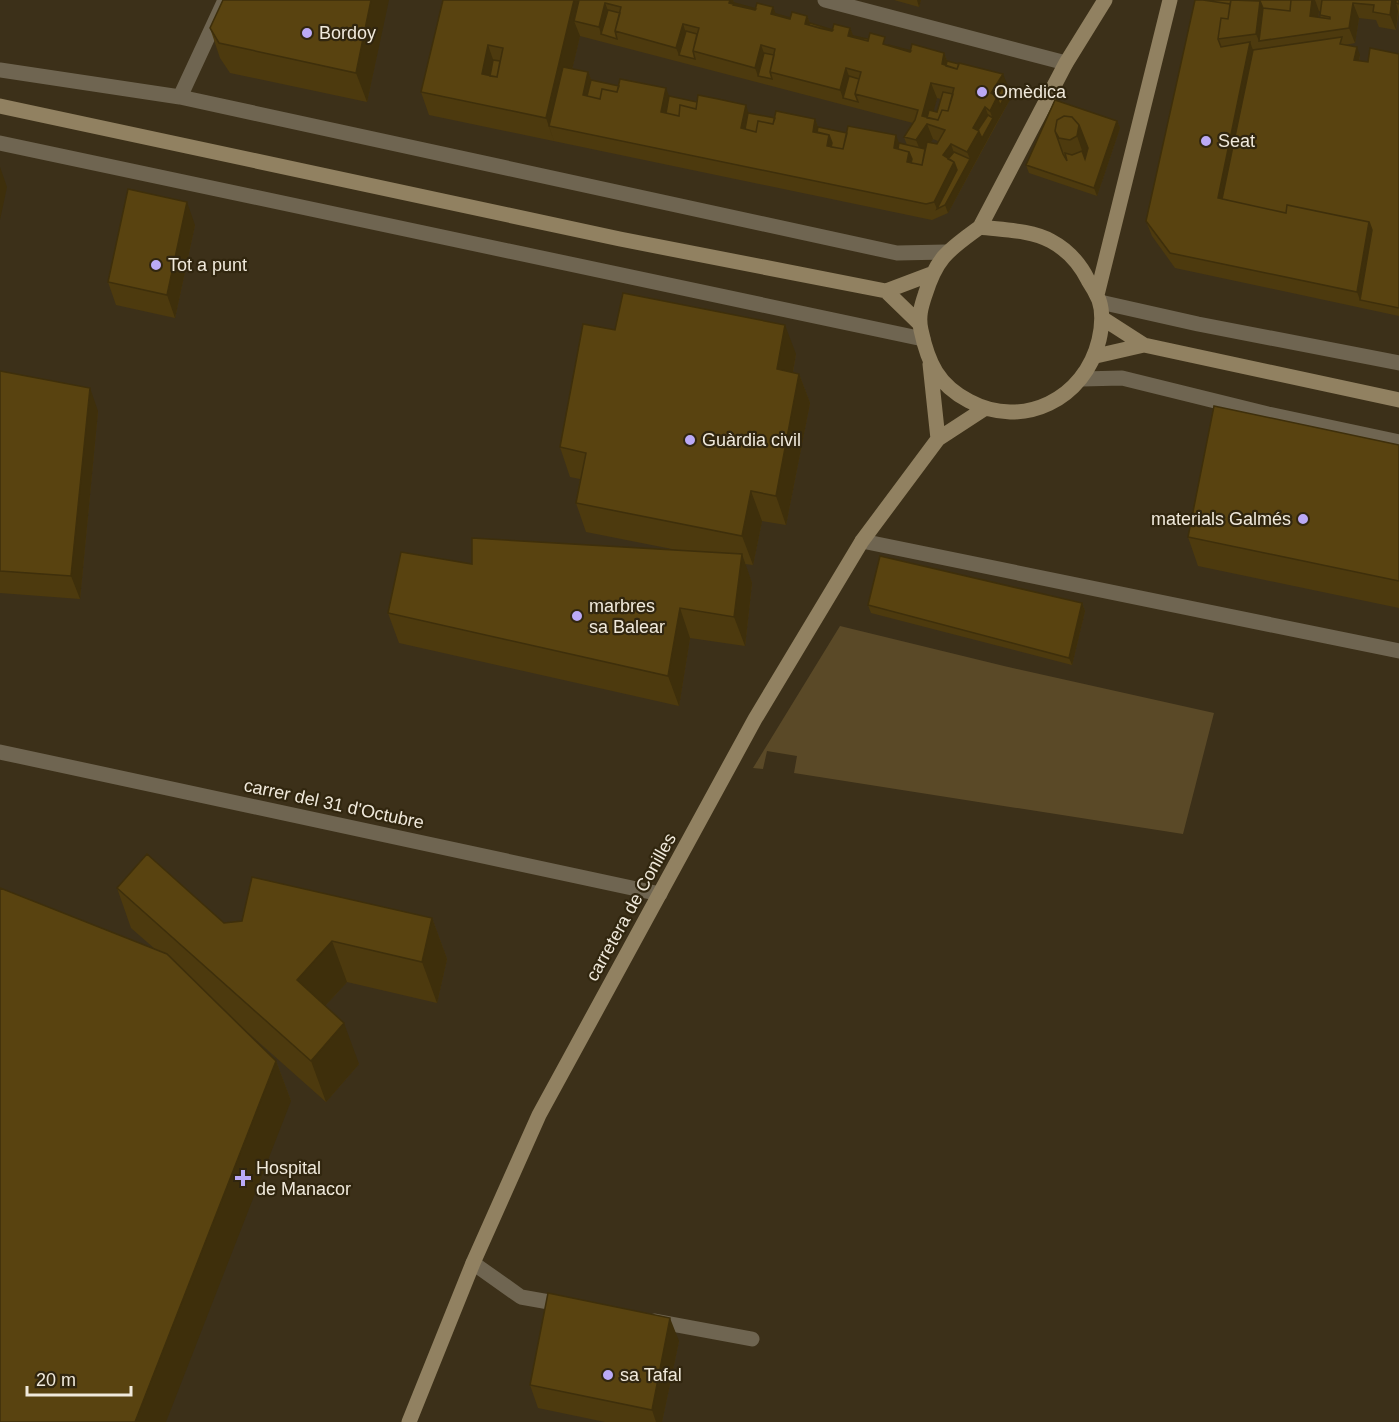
<svg xmlns="http://www.w3.org/2000/svg" width="1399" height="1422" viewBox="0 0 1399 1422" font-family="Helvetica,sans-serif">
<rect width="100%" height="100%" fill="#3c3019"/>
<path fill="#5a4927" d="M 840,626 L 1004,666 L 1214,713 L 1183,834 L 794,773 L 797,756 L 767,751 L 763,769 L 753,768 Z"/>
<g fill="none" stroke-linecap="round" stroke-linejoin="round">
<path stroke="#6f6551" stroke-width="15" d="M 473,1263 L 521,1297 L 566,1305
M 655,1321 L 752,1339"/>
<path stroke="#6f6551" stroke-width="15" d="M 825,0 L 1066,63
M 0,70 L 180,97 L 897,253 L 946,252
M 180,97 L 225,0
M 0,143 L 923,339
M 1100,302 L 1198,324 L 1399,363
M 1082,379 L 1122,378 L 1268,414 L 1399,442
M 862,541 L 1399,651
M 0,752 L 660,894"/>
<path stroke="#918161" stroke-width="15" d="M 0,106 L 620,239 L 886,291 L 931,274
M 980,227 C 1003,230 1031,230 1051,241 C 1068,250 1080,264 1088,280 C 1092,286 1096,293 1099,300 C 1103,312 1102,327 1099,340 C 1085,399 1023,430 969,401 C 938,385 928,363 921,330 C 918,317 921,307 925,295 C 937,256 949,250 980,227 Z
M 980,227 L 1066,63 L 1105,0
M 886,291 L 919,323
M 1097,295 L 1170,0
M 1102,318 L 1144,345 L 1399,400
M 1096,356 L 1144,345
M 930,364 L 938,439
M 409,1422 L 473,1263 L 539,1115 L 755,719 L 862,541 L 938,439 L 984,409"/>
</g>
<path fill="#4d3a0e" fill-rule="evenodd" d="M 443,0 L 733,0 L 734,3 L 790,18 L 807,16 L 810,23 L 833,30 L 850,28 L 853,36 L 911,51 L 944,53 L 947,61 L 1005,82 L 1012,96 L 948,213 L 932,220 L 429,115 L 421,92 ZM 580,36 L 913,123 L 904,137 L 907,145 L 818,127 L 815,119 L 775,118 L 591,80 L 588,72 L 572,69 ZM 937,98 L 941,99 L 937,112 L 933,111 ZM 933,139 L 938,141 L 937,144 L 930,143 Z
M 894,0 L 921,0 L 919,7 Z
M 1195,0 L 1399,0 L 1399,11 L 1396,30 L 1379,27 L 1376,20 L 1359,18 L 1355,43 L 1345,45 L 1360,55 L 1359,61 L 1368,62 L 1399,54 L 1399,53 L 1399,316 L 1175,268 L 1152,236 L 1146,221 ZM 1319,11 L 1321,11 L 1320,15 L 1321,18 L 1318,18 Z
M 387,7 L 367,102 L 230,73 L 220,58 L 210,28 Z
M 1055,100 L 1117,121 L 1120,128 L 1097,196 L 1029,173 L 1026,165 Z
M 195,225 L 175,318 L 116,305 L 108,282 Z
M 615,330 L 796,354 L 793,372 L 799,374 L 810,403 L 786,525 L 762,521 L 753,565 L 745,564 L 752,583 L 745,646 L 690,638 L 679,706 L 399,643 L 388,613 L 472,564 L 677,550 L 586,532 L 576,503 L 580,479 L 570,477 L 560,447 Z
M 0,371 L 98,411 L 80,599 L 0,593 Z
M 1399,445 L 1399,608 L 1198,566 L 1188,537 Z
M 1082,603 L 1085,611 L 1072,665 L 871,613 L 868,605 Z
M 117,888 L 224,923 L 432,918 L 447,959 L 437,1003 L 347,982 L 325,1006 L 359,1064 L 326,1102 L 237,1023 L 276,1061 L 291,1101 L 155,949 L 131,928 Z
M 679,1341 L 662,1422 L 605,1422 L 538,1408 L 530,1385 Z"/>
<path fill="#3e2f0b" d="M 371,0 L 389,0 L 367,102 L 356,73 Z
M 574,0 L 588,0 L 574,21 L 580,36 L 558,128 L 549,126 L 554,141 L 546,118 Z
M 730,0 L 733,0 L 737,11 L 729,3 Z
M 917,0 L 921,0 L 919,7 Z
M 1312,0 L 1315,0 L 1319,11 L 1316,32 L 1310,16 Z
M 1392,0 L 1399,0 L 1396,3 L 1398,11 L 1396,30 L 1390,15 Z
M 1260,1 L 1268,23 L 1259,41 L 1256,34 Z
M 605,3 L 611,18 L 601,34 L 599,27 Z
M 1353,3 L 1359,18 L 1355,43 L 1349,28 Z
M 773,7 L 779,22 L 771,14 Z
M 807,16 L 813,31 L 805,24 Z
M 683,24 L 688,39 L 679,55 L 676,48 Z
M 850,28 L 856,43 L 848,36 Z
M 1250,42 L 1256,58 L 1225,207 L 1218,198 Z
M 488,45 L 496,68 L 492,90 L 482,74 Z
M 761,45 L 767,61 L 758,76 L 755,68 Z
M 1357,47 L 1360,55 L 1357,68 L 1354,60 Z
M 944,53 L 950,69 L 942,64 Z
M 846,68 L 852,84 L 843,98 L 840,90 Z
M 588,72 L 594,87 L 590,104 L 583,95 Z
M 1003,74 L 1012,96 L 995,126 L 990,111 L 991,93 Z
M 931,83 L 937,98 L 930,125 L 927,124 L 933,139 L 922,155 L 916,140 Z
M 666,88 L 672,104 L 669,120 L 661,112 Z
M 746,105 L 751,120 L 748,137 L 741,128 Z
M 985,107 L 991,122 L 993,118 L 995,126 L 948,213 L 945,205 L 937,209 L 934,202 L 943,155 L 951,144 L 956,159 L 970,159 L 967,152 L 973,128 Z
M 815,119 L 821,135 L 813,132 Z
M 1117,121 L 1120,128 L 1097,196 L 1094,188 Z
M 1079,125 L 1088,148 L 1085,159 L 1077,136 Z
M 829,135 L 835,151 L 827,146 Z
M 896,135 L 902,151 L 894,148 Z
M 909,152 L 915,167 L 907,162 Z
M 0,167 L 7,187 L 0,220 Z
M 187,202 L 195,225 L 175,318 L 167,295 Z
M 1369,222 L 1374,238 L 1360,300 L 1357,292 Z
M 785,325 L 796,354 L 788,399 L 777,369 Z
M 799,374 L 810,403 L 786,525 L 776,496 Z
M 90,388 L 98,411 L 80,599 L 71,576 Z
M 751,491 L 762,521 L 753,565 L 742,536 Z
M 742,554 L 752,583 L 745,646 L 734,617 Z
M 1082,603 L 1085,611 L 1072,665 L 1069,658 Z
M 680,608 L 690,638 L 679,706 L 668,676 Z
M 432,918 L 447,959 L 437,1003 L 422,962 Z
M 332,941 L 347,982 L 311,1021 L 297,980 Z
M 344,1023 L 359,1064 L 326,1102 L 311,1061 Z
M 276,1061 L 291,1101 L 166,1422 L 135,1422 Z
M 670,1318 L 679,1341 L 662,1422 L 656,1422 L 652,1410 Z"/>
<path fill="#594310" stroke="#3e2f0b" stroke-width="1.5" fill-rule="evenodd" d="M 223,0 L 371,0 L 356,73 L 219,43 L 210,28 Z
M 443,0 L 574,0 L 546,118 L 421,92 ZM 488,45 L 503,48 L 497,77 L 482,74 Z
M 579,0 L 730,0 L 729,3 L 755,10 L 757,3 L 773,7 L 771,14 L 790,19 L 792,12 L 807,16 L 805,24 L 819,28 L 832,31 L 834,24 L 850,28 L 848,36 L 868,41 L 870,33 L 885,37 L 883,44 L 910,52 L 912,44 L 944,53 L 942,64 L 957,69 L 959,63 L 1003,74 L 991,93 L 997,97 L 990,111 L 985,107 L 973,128 L 979,131 L 967,152 L 951,144 L 943,155 L 954,162 L 934,202 L 926,204 L 549,126 L 563,67 L 588,72 L 583,95 L 600,99 L 602,89 L 617,92 L 620,79 L 666,88 L 661,112 L 679,116 L 680,105 L 696,109 L 698,95 L 718,99 L 746,105 L 741,128 L 756,132 L 758,121 L 773,124 L 776,111 L 815,119 L 813,132 L 829,135 L 827,146 L 843,149 L 848,126 L 896,135 L 894,148 L 909,152 L 907,162 L 922,165 L 927,142 L 937,144 L 945,130 L 927,124 L 916,140 L 904,137 L 915,120 L 918,110 L 855,94 L 861,72 L 846,68 L 840,90 L 770,72 L 775,49 L 761,45 L 755,68 L 693,51 L 699,28 L 683,24 L 676,48 L 615,31 L 621,7 L 605,3 L 599,27 L 574,21 ZM 931,83 L 954,88 L 948,111 L 942,110 L 938,120 L 922,116 Z
M 1195,0 L 1203,0 L 1230,4 L 1228,19 L 1221,18 L 1218,39 L 1221,47 L 1250,42 L 1218,198 L 1286,213 L 1287,205 L 1369,222 L 1357,292 L 1170,253 L 1146,221 Z
M 1203,0 L 1231,0 L 1230,4 Z
M 1231,0 L 1260,1 L 1256,34 L 1218,39 L 1221,18 L 1228,19 Z
M 1256,0 L 1291,0 L 1290,11 L 1263,8 L 1260,1 Z
M 1291,0 L 1312,0 L 1310,16 L 1330,19 L 1330,17 L 1320,15 L 1322,0 L 1392,0 L 1390,15 L 1373,12 L 1374,5 L 1353,3 L 1349,28 L 1259,41 L 1263,8 L 1290,11 Z
M 1396,0 L 1399,0 L 1399,4 L 1396,3 Z
M 734,3 L 756,9 L 755,10 L 733,5 Z
M 608,10 L 620,13 L 615,31 L 617,39 L 601,34 Z
M 776,14 L 790,18 L 790,19 L 776,15 Z
M 810,23 L 833,30 L 832,31 L 809,25 Z
M 686,31 L 697,34 L 693,51 L 695,59 L 679,55 Z
M 853,36 L 868,39 L 868,41 L 853,37 Z
M 1342,37 L 1340,44 L 1357,47 L 1354,60 L 1368,62 L 1370,48 L 1399,54 L 1399,53 L 1399,308 L 1360,300 L 1372,230 L 1369,222 L 1287,205 L 1286,213 L 1222,199 L 1253,50 Z
M 888,45 L 911,51 L 910,52 Z
M 764,53 L 774,55 L 770,72 L 772,79 L 758,76 Z
M 493,60 L 500,61 L 497,77 L 490,76 Z
M 947,61 L 959,64 L 957,69 L 946,66 Z
M 849,76 L 859,79 L 855,94 L 858,102 L 843,98 Z
M 591,80 L 619,86 L 617,92 L 602,89 L 600,99 L 587,96 Z
M 1005,82 L 1009,89 L 1000,105 L 997,97 Z
M 943,92 L 953,94 L 948,111 L 942,110 L 938,120 L 927,118 L 929,110 L 937,112 Z
M 669,96 L 697,102 L 696,109 L 680,105 L 679,116 L 666,113 Z
M 1055,100 L 1117,121 L 1094,188 L 1026,165 ZM 1064,116 L 1072,117 L 1079,125 L 1088,148 L 1085,159 L 1082,151 L 1072,155 L 1065,153 L 1067,161 L 1063,154 L 1055,131 L 1057,120 Z
M 748,113 L 775,118 L 773,124 L 758,121 L 756,132 L 745,129 Z
M 988,115 L 993,118 L 982,138 L 978,130 Z
M 1064,116 L 1072,117 L 1079,125 L 1077,136 L 1070,140 L 1059,138 L 1055,131 L 1057,120 Z
M 818,127 L 847,133 L 843,149 L 831,147 L 832,143 L 829,135 L 817,132 Z
M 899,143 L 925,149 L 922,165 L 911,163 L 912,159 L 909,152 L 898,149 Z
M 954,152 L 970,159 L 945,205 L 937,209 L 957,170 L 954,162 L 948,159 Z
M 128,189 L 187,202 L 167,295 L 108,282 Z
M 623,293 L 785,325 L 777,369 L 799,374 L 776,496 L 751,491 L 742,536 L 576,503 L 586,453 L 560,447 L 583,324 L 615,330 Z
M 0,371 L 90,388 L 71,576 L 0,571 Z
M 1214,406 L 1399,445 L 1399,581 L 1188,537 Z
M 472,538 L 742,554 L 734,617 L 680,608 L 668,676 L 388,613 L 401,552 L 472,564 Z
M 880,556 L 1082,603 L 1069,658 L 868,605 Z
M 147,854 L 224,923 L 242,921 L 252,877 L 432,918 L 422,962 L 332,941 L 297,980 L 344,1023 L 311,1061 L 117,888 Z
M 0,888 L 167,954 L 276,1061 L 135,1422 L 0,1422 Z
M 548,1293 L 670,1318 L 652,1410 L 530,1385 Z"/>
<g fill="#bbaaf6" stroke="#31260f" stroke-width="2">
<circle cx="307" cy="33" r="6"/>
<circle cx="982" cy="92" r="6"/>
<circle cx="1206" cy="141" r="6"/>
<circle cx="156" cy="265" r="6"/>
<circle cx="690" cy="440" r="6"/>
<circle cx="1303" cy="519" r="6"/>
<circle cx="577" cy="616" r="6"/>
<path d="M240 1169h6v6h6v6h-6v6h-6v-6h-6v-6h6z"/>
<circle cx="608" cy="1375" r="6"/>
</g>
<g text-anchor="middle" dominant-baseline="central" stroke-width="4.5" stroke-linejoin="round" paint-order="stroke">
<g font-size="18" fill="#f0e9db" stroke="#31260f" text-anchor="start">
<text x="319" y="33">Bordoy</text>
<text x="994" y="92">Omèdica</text>
<text x="1218" y="141">Seat</text>
<text x="168" y="265">Tot a punt</text>
<text x="702" y="440">Guàrdia civil</text>
<text x="1291" y="519" text-anchor="end">materials Galmés</text>
<text x="589" y="606">marbres<tspan x="589" dy="21">sa Balear</tspan></text>
<text x="256" y="1168">Hospital<tspan x="256" dy="21">de Manacor</tspan></text>
<text x="620" y="1375">sa Tafal</text>
</g>
<g font-size="18" fill="#f0e9db" stroke="#31260f">
<text transform="translate(334 804) rotate(12)">carrer del 31 d'Octubre</text>
<text transform="translate(631 907) rotate(-61)">carretera de Conilles</text>
</g>
</g>
<path d="M27 1386v9h104v-9" fill="none" stroke="#f0e9db" stroke-width="3"/>
<text x="36" y="1386" font-size="18" fill="#f0e9db" stroke="#31260f" stroke-width="4.5" paint-order="stroke">20 m</text>
</svg>
